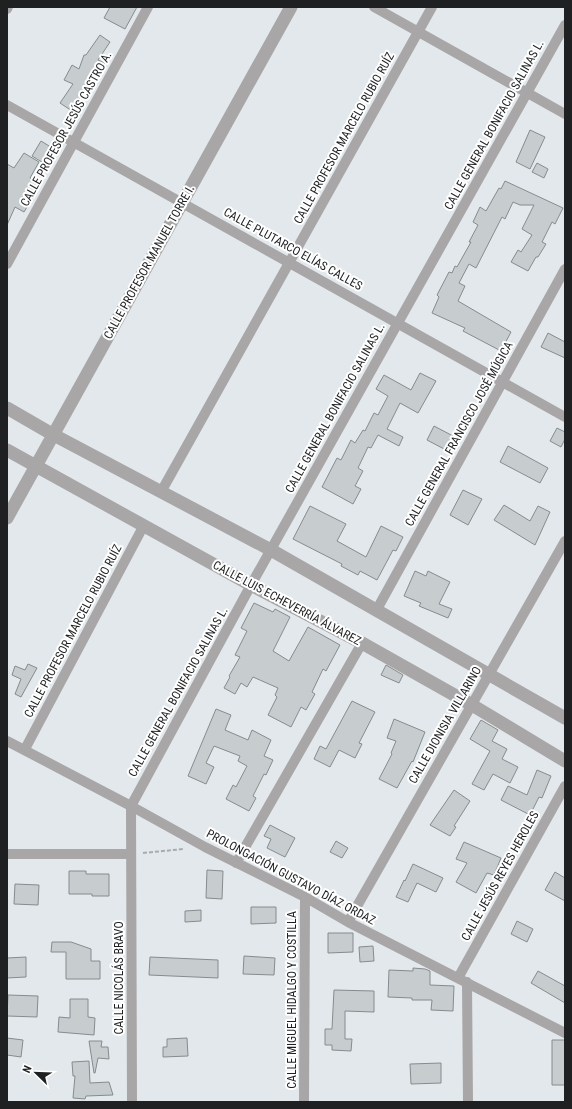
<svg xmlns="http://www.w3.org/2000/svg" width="572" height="1109" viewBox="0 0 572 1109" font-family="'Roboto Condensed',sans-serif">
<rect width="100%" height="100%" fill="#e2e8eb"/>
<path fill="#c7cdcf" stroke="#868c8e" d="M 110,7 L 137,7 L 125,29 L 104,18 Z
M 100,35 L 110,42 L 98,60 L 105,63 L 101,74 L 97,73 L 89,92 L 85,90 L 72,111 L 60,103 L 73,84 L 64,80 L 72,65 L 79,69 L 84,55 L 86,55 Z
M 530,130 L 545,137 L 530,169 L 516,162 Z
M 41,141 L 54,149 L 45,164 L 32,156 Z
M 24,153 L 39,162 L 30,178 L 41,184 L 24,212 L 15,207 L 7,225 L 7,164 L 14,168 Z
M 537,163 L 548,169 L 544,178 L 532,172 Z
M 505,181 L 563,208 L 555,224 L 552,222 L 542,242 L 546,244 L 538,257 L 536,257 L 528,271 L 511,262 L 518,250 L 521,252 L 532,235 L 522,229 L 534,205 L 520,205 L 513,202 L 505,219 L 502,217 L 476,268 L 469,264 L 459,283 L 465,286 L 458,301 L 511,332 L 501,351 L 463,331 L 465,328 L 432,313 L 439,297 L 437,295 L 449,272 L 452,273 L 455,266 L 457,267 L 471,242 L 469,242 L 478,225 L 473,222 L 480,207 L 486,211 L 499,188 L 501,189 Z
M 548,333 L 565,342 L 565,358 L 541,347 Z
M 420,373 L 436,381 L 418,413 L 400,403 L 387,429 L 403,437 L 399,446 L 378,435 L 371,448 L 368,447 L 358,468 L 363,471 L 355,486 L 361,489 L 353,504 L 322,487 L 337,458 L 341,460 L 351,440 L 355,443 L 363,430 L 365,431 L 374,413 L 378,415 L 388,396 L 376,389 L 384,375 L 411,390 Z
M 434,426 L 453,436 L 446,450 L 427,440 Z
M 557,428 L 565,432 L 565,439 L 561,447 L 550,441 Z
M 508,446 L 548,468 L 540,483 L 500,462 Z
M 463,490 L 482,499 L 468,525 L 450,515 Z
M 504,505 L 530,521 L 538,506 L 550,512 L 535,545 L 494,520 Z
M 310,506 L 346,524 L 337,541 L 366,557 L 381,526 L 403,537 L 396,551 L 393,550 L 377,580 L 360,571 L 358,575 L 341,566 L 342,564 L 293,539 Z
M 415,571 L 426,576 L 428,571 L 450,582 L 439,604 L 452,609 L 448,618 L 419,606 L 421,603 L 404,596 Z
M 254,603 L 273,612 L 275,609 L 290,617 L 273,651 L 289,661 L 308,627 L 340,645 L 326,671 L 323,669 L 312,692 L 315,694 L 306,710 L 301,707 L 291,727 L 268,715 L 277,697 L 275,695 L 278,688 L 253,677 L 247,687 L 241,683 L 235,694 L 224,688 L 230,677 L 229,676 L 240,657 L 235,655 L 247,631 L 241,628 Z
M 28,664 L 37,668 L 21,697 L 15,694 L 21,679 L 12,675 L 15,666 L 25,670 Z
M 386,665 L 403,675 L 399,683 L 381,675 Z
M 352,701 L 375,712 L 359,743 L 362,744 L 355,758 L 339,750 L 330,767 L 314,759 L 320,746 L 326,749 Z
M 216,709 L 231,715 L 225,730 L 248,740 L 252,730 L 271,740 L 264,756 L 273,760 L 266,775 L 264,774 L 253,796 L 256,798 L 249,811 L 226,799 L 233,785 L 236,787 L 247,766 L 238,761 L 240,756 L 214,746 L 206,763 L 214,767 L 206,784 L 188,776 Z
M 394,719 L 425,732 L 413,762 L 412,761 L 397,788 L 379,779 L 392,754 L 391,753 L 396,741 L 387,738 Z
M 481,720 L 498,730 L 492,741 L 507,749 L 502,759 L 518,767 L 510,783 L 493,774 L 484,790 L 472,784 L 490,751 L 470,739 Z
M 537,770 L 551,776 L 542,798 L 539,797 L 530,815 L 501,800 L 508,786 L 527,795 Z
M 454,790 L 470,801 L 454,826 L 456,827 L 450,836 L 430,825 Z
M 270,825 L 295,838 L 285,857 L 267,848 L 271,839 L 264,836 Z
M 336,841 L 348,848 L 342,858 L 330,852 Z
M 464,842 L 501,858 L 494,875 L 487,873 L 476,893 L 456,882 L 467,863 L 456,859 Z
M 413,864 L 443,878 L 436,892 L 417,883 L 408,902 L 396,897 L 404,880 L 405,881 Z
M 207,870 L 223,871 L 222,899 L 206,898 Z
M 69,871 L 86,871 L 86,874 L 109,874 L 109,896 L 92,896 L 92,894 L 69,894 Z
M 555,872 L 565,878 L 565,901 L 545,890 Z
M 15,884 L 39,885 L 38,905 L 14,904 Z
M 251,907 L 276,907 L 276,923 L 251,924 Z
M 201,910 L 201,921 L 185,922 L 185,911 Z
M 517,921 L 533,929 L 527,942 L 511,934 Z
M 328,933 L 353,933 L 353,952 L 328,953 Z
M 52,942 L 71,942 L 91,949 L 91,961 L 100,961 L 100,979 L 66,979 L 66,952 L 51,952 Z
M 373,946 L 374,961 L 360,962 L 359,947 Z
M 244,956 L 275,958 L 274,975 L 243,974 Z
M 26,957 L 26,977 L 7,978 L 7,958 Z
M 150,957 L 218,960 L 218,978 L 149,975 Z
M 413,968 L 425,969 L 430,971 L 430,985 L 454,986 L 453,1011 L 431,1010 L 432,1000 L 412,1000 L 412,998 L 388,997 L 389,970 L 413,971 Z
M 538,971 L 565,986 L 565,1003 L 531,983 Z
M 334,990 L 374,991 L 374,1012 L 345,1011 L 345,1039 L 352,1039 L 351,1051 L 332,1050 L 332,1045 L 325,1045 L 325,1029 L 332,1029 Z
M 8,995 L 38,996 L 37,1017 L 7,1016 Z
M 70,999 L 88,999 L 88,1017 L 95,1018 L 94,1035 L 58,1032 L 59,1017 L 70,1018 Z
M 7,1038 L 23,1040 L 21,1057 L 7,1055 Z
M 187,1038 L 188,1056 L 163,1057 L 163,1047 L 167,1047 L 167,1039 Z
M 552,1040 L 565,1040 L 565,1085 L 552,1085 Z
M 89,1041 L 102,1041 L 101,1047 L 108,1047 L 109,1059 L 98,1058 L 95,1073 L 94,1073 Z
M 89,1061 L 90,1083 L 109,1082 L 113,1095 L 86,1096 L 85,1099 L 73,1098 L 75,1076 L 73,1076 L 72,1062 Z
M 441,1063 L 441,1083 L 411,1084 L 410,1064 Z"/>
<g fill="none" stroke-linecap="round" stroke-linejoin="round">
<path stroke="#a7acae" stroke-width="2" stroke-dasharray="4 2" stroke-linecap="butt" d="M 143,853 L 184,849"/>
<path stroke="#a8a6a7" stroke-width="10" d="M 374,7 L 565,114
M 7,9 L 8,7
M 7,105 L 565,417
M 7,264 L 148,7
M 161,492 L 432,7
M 376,611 L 565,269
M 7,741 L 131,806 L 205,847 L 305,897 L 348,922 L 565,1033
M 25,749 L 144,525
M 7,854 L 131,854
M 236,863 L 362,643
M 348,922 L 565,541
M 458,978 L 565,786
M 467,982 L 468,1102
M 132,1102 L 131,806 L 251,585 L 565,25
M 304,1102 L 305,897"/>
<path stroke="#a8a6a7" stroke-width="13" d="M 7,408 L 52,434 L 271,550 L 565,718
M 7,450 L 251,585 L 362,643 L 472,705 L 565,761
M 7,518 L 291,7"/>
</g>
<g text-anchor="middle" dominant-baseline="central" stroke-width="4" stroke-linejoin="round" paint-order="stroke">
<g font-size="12" fill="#1e2021" stroke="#fff">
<text transform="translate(494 125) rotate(-61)">CALLE GENERAL BONIFACIO SALINAS L.</text>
<text transform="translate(66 129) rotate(-61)">CALLE PROFESOR JESÚS CASTRO A.</text>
<text transform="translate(344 138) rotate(-61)">CALLE PROFESOR MARCELO RUBIO RUÍZ</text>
<text transform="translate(293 249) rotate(29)">CALLE PLUTARCO ELÍAS CALLES</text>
<text transform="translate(149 262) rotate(-61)">CALLE PROFESOR MANUEL TORRE I.</text>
<text transform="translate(335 408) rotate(-61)">CALLE GENERAL BONIFACIO SALINAS L.</text>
<text transform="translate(459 434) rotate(-61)">CALLE GENERAL FRANCISCO JOSÉ MÚGICA</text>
<text transform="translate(287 603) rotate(28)">CALLE LUIS ECHEVERRÍA ÁLVAREZ</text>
<text transform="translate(73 631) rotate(-62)">CALLE PROFESOR MARCELO RUBIO RUÍZ</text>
<text transform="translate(178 692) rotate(-61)">CALLE GENERAL BONIFACIO SALINAS L.</text>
<text transform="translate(445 725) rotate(-60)">CALLE DIONISIA VILLARINO</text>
<text transform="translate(500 876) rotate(-61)">CALLE JESÚS REYES HEROLES</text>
<text transform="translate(291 877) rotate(28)">PROLONGACIÓN GUSTAVO DÍAZ ORDAZ</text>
<text transform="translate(119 978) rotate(-90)">CALLE NICOLÁS BRAVO</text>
<text transform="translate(292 1000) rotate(-90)">CALLE MIGUEL HIDALGO Y COSTILLA</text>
</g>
</g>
<rect width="572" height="1109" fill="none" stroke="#1e2021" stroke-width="16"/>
<g transform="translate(36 1073) rotate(293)" stroke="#ffffff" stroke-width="3" paint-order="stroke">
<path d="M0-3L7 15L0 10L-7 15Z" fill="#1e2021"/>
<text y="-6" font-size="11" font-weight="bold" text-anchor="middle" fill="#1e2021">N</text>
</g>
</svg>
